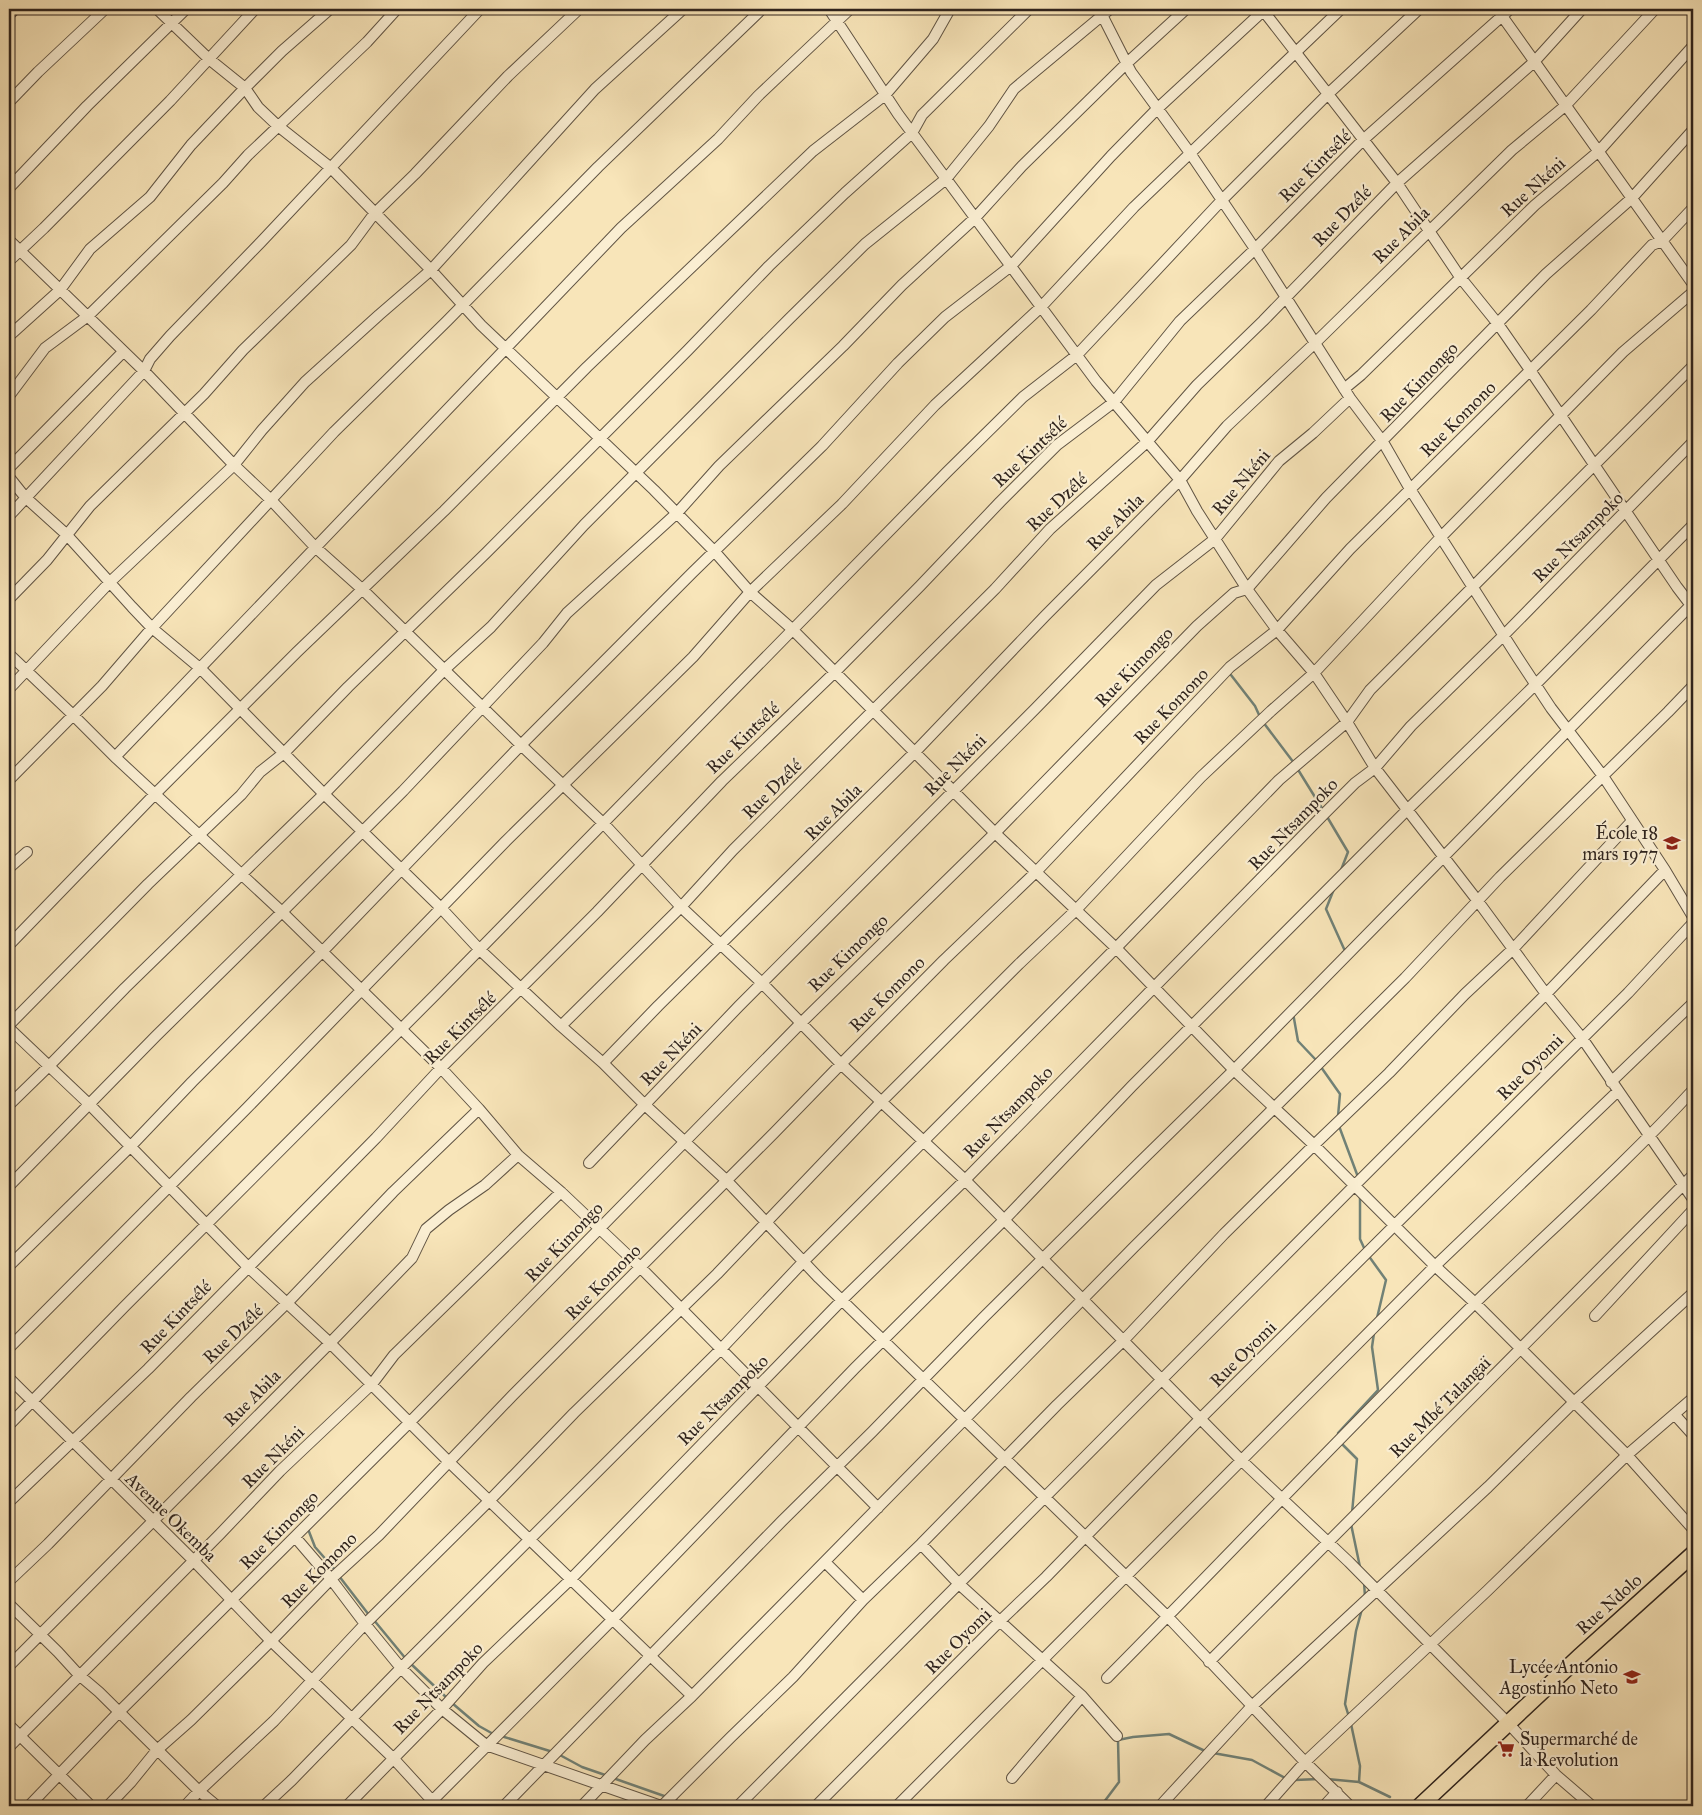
<svg xmlns="http://www.w3.org/2000/svg" width="1702" height="1815" viewBox="0 0 1702 1815" font-family="'IM FELL Great Primer',serif">
<rect width="100%" height="100%" fill="#f8e5b9"/>
<filter id="stains"><feTurbulence type="fractalNoise" baseFrequency=".004" numOctaves="4"/><feColorMatrix values="0 0 0 0 .2 0 0 0 0 .09 0 0 0 0 .02 0 0 0 .5 -.17"/></filter>
<radialGradient id="worn" r=".72"><stop offset=".6" stop-color="#630" stop-opacity="0"/><stop offset="1" stop-color="#630" stop-opacity=".3"/></radialGradient>
<g fill="none" stroke-linecap="round" stroke-linejoin="round">
<path stroke="#718176" stroke-width="2.5" d="M 1231,675 L 1255,706 L 1260,717
M 1263,722 L 1294,763
M 1297,768 L 1323,810
M 1326,815 L 1348,852 L 1341,870
M 1334,889 L 1326,909 L 1345,951 L 1343,952
M 1293,1013 L 1298,1041 L 1316,1060
M 1321,1067 L 1340,1094 L 1338,1116
M 1339,1126 L 1358,1177
M 1360,1195 L 1360,1239 L 1365,1250
M 1368,1255 L 1386,1280 L 1377,1318
M 1339,1436 L 1338,1433 L 1378,1390 L 1372,1347 L 1374,1333
M 1341,1443 L 1357,1459 L 1352,1513
M 1351,1524 L 1360,1567
M 308,1529 L 315,1547 L 336,1571
M 339,1576 L 369,1615
M 1364,1582 L 1365,1597
M 373,1619 L 406,1659
M 410,1663 L 448,1699
M 452,1703 L 479,1726 L 495,1735
M 1349,1717 L 1345,1704 L 1356,1631 L 1362,1609
M 1351,1724 L 1360,1766 L 1359,1782
M 501,1736 L 553,1752
M 1213,1753 L 1252,1760 L 1287,1779
M 558,1754 L 582,1767 L 608,1776
M 613,1778 L 667,1797
M 1327,1779 L 1359,1782 L 1390,1797
M 1295,1780 L 1319,1779
M 674,1799 L 687,1806
M 1101,1806 L 1119,1782 L 1118,1740 L 1133,1737 L 1169,1734 L 1205,1751"/>
<g stroke="#605444" stroke-width="12">
<path id="street" d="M 157,9 L 209,59 L 245,88 L 258,107 L 278,126 L 331,168 L 431,270 L 481,325 L 654,490 L 715,552 L 750,592 L 792,629 L 995,833 L 1116,948 L 1234,1070 L 1314,1145 L 1435,1266 L 1475,1303 L 1627,1455 L 1693,1529
M 829,9 L 898,114 L 1096,381 L 1180,480 L 1197,511 L 1247,589 L 1277,630 L 1314,673 L 1347,722 L 1375,768 L 1477,900 L 1546,994 L 1582,1038 L 1693,1199
M 1099,9 L 1131,72 L 1190,153 L 1255,249 L 1350,398 L 1383,442 L 1410,489 L 1518,658 L 1551,708 L 1603,776 L 1665,870 L 1693,917
M 1262,9 L 1397,183 L 1460,277 L 1498,324 L 1530,370 L 1677,587 L 1693,608
M 1497,9 L 1693,284
M 1692,9 L 1693,10
M 9,15 L 15,9
M 9,102 L 38,72 L 105,9
M 9,188 L 87,106 L 186,9
M 9,240 L 144,371 L 234,465 L 271,500 L 315,547 L 363,590 L 521,745 L 604,824 L 681,907 L 762,983 L 841,1064 L 965,1180 L 1241,1460 L 1349,1562 L 1508,1723 L 1556,1775 L 1592,1806
M 9,261 L 44,228 L 170,101 L 255,9
M 9,336 L 60,290 L 90,249 L 150,197 L 191,145 L 245,88 L 282,51 L 330,9
M 1344,389 L 1361,375 L 1535,205 L 1599,151 L 1693,46
M 9,396 L 45,348 L 88,316 L 223,183 L 248,155 L 367,42 L 397,9
M 9,468 L 123,352
M 9,477 L 25,497 L 66,534 L 132,607 L 152,628 L 201,669 L 324,794 L 441,908 L 480,950 L 561,1026 L 603,1063 L 645,1105 L 726,1180 L 819,1278 L 1168,1617 L 1305,1762 L 1350,1806
M 9,516 L 144,371 L 150,359 L 170,336 L 261,242 L 480,9
M 9,599 L 47,560 L 90,506 L 204,394 L 243,350 L 351,245 L 374,214 L 415,174 L 508,76 L 579,9
M 9,654 L 73,715 L 115,757 L 282,912 L 441,1068 L 479,1109 L 518,1155 L 561,1192 L 640,1267 L 878,1508
M 9,689 L 110,582 L 234,465 L 262,430 L 305,382 L 379,315 L 431,270 L 595,89 L 683,9
M 115,757 L 621,228 L 718,139 L 758,96 L 850,9
M 9,780 L 102,686 L 152,628 L 334,432 L 447,321 L 598,167 L 762,9
M 9,868 L 27,852
M 9,945 L 155,794 L 297,652 L 444,511 L 587,367 L 813,151 L 885,95 L 933,39 L 950,9
M 9,1025 L 148,884 L 241,795 L 260,772 L 284,753 L 348,687 L 486,553 L 688,350 L 769,266 L 845,193 L 912,133 L 922,115 L 1029,9
M 561,1026 L 681,907 L 733,850 L 995,589 L 1050,529 L 1147,442 L 1197,385 L 1263,321 L 1397,183 L 1534,62 L 1582,9
M 9,1028 L 89,1104 L 248,1267 L 330,1343 L 449,1462 L 692,1696
M 603,1063 L 658,1006 L 915,752 L 1045,616 L 1180,480 L 1227,426 L 1315,343 L 1512,150 L 1565,106 L 1655,9
M 1611,1082 L 1693,1003
M 9,1105 L 49,1066 L 125,988 L 324,794 L 444,670 L 491,627 L 584,525 L 789,319 L 865,244 L 946,179 L 989,126 L 1014,89 L 1110,9
M 589,1163 L 739,1006 L 1035,709 L 1156,585 L 1215,539 L 1279,461 L 1313,433 L 1350,398
M 9,1186 L 156,1036 L 282,912 L 403,791 L 543,643 L 567,613 L 677,513 L 719,466 L 843,346 L 902,285 L 975,218 L 1022,166 L 1127,63 L 1186,9
M 9,1266 L 130,1147 L 192,1082 L 322,952 L 521,745 L 692,573 L 822,446 L 898,363 L 945,317 L 1011,266 L 1111,156 L 1157,109 L 1263,11
M 1595,1316 L 1693,1210
M 9,1348 L 247,1108 L 506,841 L 693,657 L 750,592 L 842,504 L 935,405 L 1041,307 L 1134,207 L 1341,9
M 9,1378 L 194,1561 L 271,1641 L 393,1758 L 437,1806
M 1675,1415 L 1693,1435
M 9,1425 L 125,1306 L 436,994 L 947,472 L 1023,397 L 1077,355 L 1222,200 L 1329,93 L 1419,9
M 9,1502 L 148,1369 L 376,1138 L 441,1068 L 597,912 L 722,781 L 835,672 L 920,586 L 1000,502 L 1057,445 L 1114,402 L 1180,321 L 1255,249 L 1363,140 L 1510,9
M 295,1537 L 331,1579 L 365,1624 L 401,1668 L 442,1709 L 486,1745 L 661,1806
M 921,1544 L 959,1584 L 1082,1696 L 1117,1736
M 825,1562 L 863,1600
M 9,1581 L 48,1544 L 191,1397 L 288,1302 L 393,1192 L 479,1109
M 9,1604 L 58,1652 L 79,1675 L 99,1692 L 199,1791 L 217,1806
M 1209,1662 L 1693,1175
M 9,1666 L 330,1343 L 412,1258 L 426,1229 L 449,1210 L 485,1185 L 518,1155
M 1107,1678 C 1230,1554 1350,1426 1475,1303 C 1548,1232 1624,1165 1693,1090
M 9,1725 L 91,1806
M 9,1747 L 220,1534 L 280,1471 L 372,1384 L 394,1355 L 561,1192
M 1012,1778 L 1082,1696
M 29,1806 L 119,1712 L 410,1422 L 801,1023 L 995,833 L 1197,626 L 1234,593 L 1247,589 L 1326,498 L 1546,274 L 1632,198 L 1693,130
M 108,1806 L 131,1782 L 157,1750 L 191,1720 L 271,1641 L 331,1579 L 379,1535 L 513,1395 L 774,1133 L 841,1064 L 944,960 L 1036,872 L 1230,667 L 1277,630 L 1350,549 L 1591,310 L 1652,245 L 1662,241 L 1693,208
M 185,1806 L 199,1791 L 274,1721 L 365,1624 L 489,1501 L 574,1413 L 717,1274 L 882,1101 L 1019,964 L 1076,910 L 1201,777 L 1271,711 L 1314,673 L 1440,538 L 1623,352 L 1693,292
M 264,1806 L 292,1780 L 401,1668 L 629,1440 L 722,1348 L 803,1262 L 1116,948 L 1279,780 L 1347,722 L 1370,690 L 1693,366
M 347,1806 L 442,1709 L 483,1663 L 570,1580 L 842,1300 L 965,1180 L 1325,813 L 1355,783 L 1375,768 L 1411,726 L 1504,635 L 1693,442
M 427,1806 L 613,1619 L 855,1368 L 1005,1219 L 1132,1086 L 1407,810 L 1536,684 L 1693,525
M 504,1806 L 782,1521 L 872,1432 L 984,1317 L 1140,1162 L 1234,1070 L 1693,603
M 582,1806 L 645,1740 L 692,1696 L 788,1599 L 1134,1247 L 1405,978 L 1500,877 L 1668,712 L 1693,686
M 662,1806 L 731,1737 L 793,1677 L 863,1600 L 921,1544 L 1057,1405 L 1123,1341 L 1224,1234 L 1314,1145 L 1389,1073 L 1465,994 L 1513,949 L 1632,821
M 738,1806 L 1355,1185 L 1546,994 L 1665,870
M 816,1806 L 1000,1621 L 1046,1577 L 1201,1418 L 1628,993 L 1693,923
M 897,1806 L 1435,1266 L 1618,1091
M 1160,1806 L 1252,1706 L 1488,1487 L 1574,1402 L 1693,1293
M 1266,1806 L 1305,1762 L 1487,1591 L 1627,1455 L 1693,1398
M 1324,1806 L 1337,1792
M 1527,1806 L 1556,1775"/>
</g>
<g stroke="#2e231d" stroke-width="18">
<path id="primary" d="M 1420,1806 L 1580,1656 L 1693,1554"/>
</g>
<use href="#street" stroke="#faeed2" stroke-width="10"/>
<use href="#primary" stroke="#f8e5b9" stroke-width="15"/>
</g>
<defs>
<g id="school-bare" transform="scale(1.35)"><path d="M0-5L7-2L0 1L-7-2ZM-4 1L0 2.5L4 1V4Q0 6-4 4Z" fill="#8f2418" stroke="#faeed2" stroke-width="2.5" paint-order="stroke"/></g>
<g id="supermarket-bare" transform="scale(1.35)"><path d="M-6-5.5h2.5l.6 2H6L4.5 2H-2.5L-4.4-4H-6ZM-1.5 3.2a1.3 1.3 0 1 0 .1 0ZM3 3.2a1.3 1.3 0 1 0 .1 0Z" fill="#8f2418" stroke="#faeed2" stroke-width="2.5" paint-order="stroke"/></g>
</defs>
<g fill-rule="evenodd">
<use href="#school-bare" x="1672" y="843"/>
<use href="#school-bare" x="1632" y="1677"/>
<use href="#supermarket-bare" x="1506" y="1749"/>
</g>
<g text-anchor="middle" dominant-baseline="central" stroke-width="4.5" stroke-linejoin="round" paint-order="stroke">
<g font-size="18" fill="#2e231d" stroke="#faeed2">
<text transform="translate(1315 166) rotate(-45)">Rue Kintsélé</text>
<text transform="translate(1533 187) rotate(-42)">Rue Nkéni</text>
<text transform="translate(1342 216) rotate(-46)">Rue Dzélé</text>
<text transform="translate(1401 235) rotate(-45)">Rue Abila</text>
<text transform="translate(1419 382) rotate(-46)">Rue Kimongo</text>
<text transform="translate(1458 419) rotate(-45)">Rue Komono</text>
<text transform="translate(1030 452) rotate(-43)">Rue Kintsélé</text>
<text transform="translate(1241 482) rotate(-50)">Rue Nkéni</text>
<text transform="translate(1057 502) rotate(-43)">Rue Dzélé</text>
<text transform="translate(1115 522) rotate(-45)">Rue Abila</text>
<text transform="translate(1578 537) rotate(-45)">Rue Ntsampoko</text>
<text transform="translate(1134 667) rotate(-46)">Rue Kimongo</text>
<text transform="translate(1171 706) rotate(-46)">Rue Komono</text>
<text transform="translate(743 738) rotate(-44)">Rue Kintsélé</text>
<text transform="translate(955 765) rotate(-45)">Rue Nkéni</text>
<text transform="translate(772 789) rotate(-45)">Rue Dzélé</text>
<text transform="translate(833 812) rotate(-45)">Rue Abila</text>
<text transform="translate(1293 824) rotate(-46)">Rue Ntsampoko</text>
<text transform="translate(848 953) rotate(-44)">Rue Kimongo</text>
<text transform="translate(887 994) rotate(-45)">Rue Komono</text>
<text transform="translate(460 1028) rotate(-45)">Rue Kintsélé</text>
<text transform="translate(671 1054) rotate(-46)">Rue Nkéni</text>
<text transform="translate(1530 1067) rotate(-45)">Rue Oyomi</text>
<text transform="translate(1008 1112) rotate(-46)">Rue Ntsampoko</text>
<text transform="translate(564 1242) rotate(-46)">Rue Kimongo</text>
<text transform="translate(603 1282) rotate(-45)">Rue Komono</text>
<text transform="translate(176 1317) rotate(-46)">Rue Kintsélé</text>
<text transform="translate(233 1334) rotate(-44)">Rue Dzélé</text>
<text transform="translate(1243 1354) rotate(-45)">Rue Oyomi</text>
<text transform="translate(252 1398) rotate(-45)">Rue Abila</text>
<text transform="translate(723 1400) rotate(-45)">Rue Ntsampoko</text>
<text transform="translate(1440 1407) rotate(-45)">Rue Mbé Talangaï</text>
<text transform="translate(273 1457) rotate(-45)">Rue Nkéni</text>
<text transform="translate(171 1517) rotate(44)">Avenue Okemba</text>
<text transform="translate(279 1530) rotate(-45)">Rue Kimongo</text>
<text transform="translate(319 1570) rotate(-45)">Rue Komono</text>
<text transform="translate(1609 1604) rotate(-42)">Rue Ndolo</text>
<text transform="translate(958 1641) rotate(-45)">Rue Oyomi</text>
<text transform="translate(438 1688) rotate(-46)">Rue Ntsampoko</text>
</g>
<g font-size="18" fill="#2e231d" stroke="#faeed2" text-anchor="end">
<text x="1658" y="833">École 18<tspan x="1658" dy="21">mars 1977</tspan></text>
<text x="1618" y="1667">Lycée Antonio<tspan x="1618" dy="21">Agostinho Neto</tspan></text>
<text x="1520" y="1739" text-anchor="start">Supermarché de<tspan x="1520" dy="21">la Revolution</tspan></text>
</g>
</g>
<rect width="1702" height="1815" fill="none" stroke="#f8e5b9" stroke-width="30"/>
<rect x="10" y="10" width="1682" height="1795" fill="none" stroke="#2e231d" stroke-width="2.5"/>
<rect x="15" y="15" width="1672" height="1785" fill="none" stroke="#2e231d"/>
<rect width="100%" height="100%" filter="url(#stains)"/>
<rect width="100%" height="100%" fill="url(#worn)"/>
</svg>
